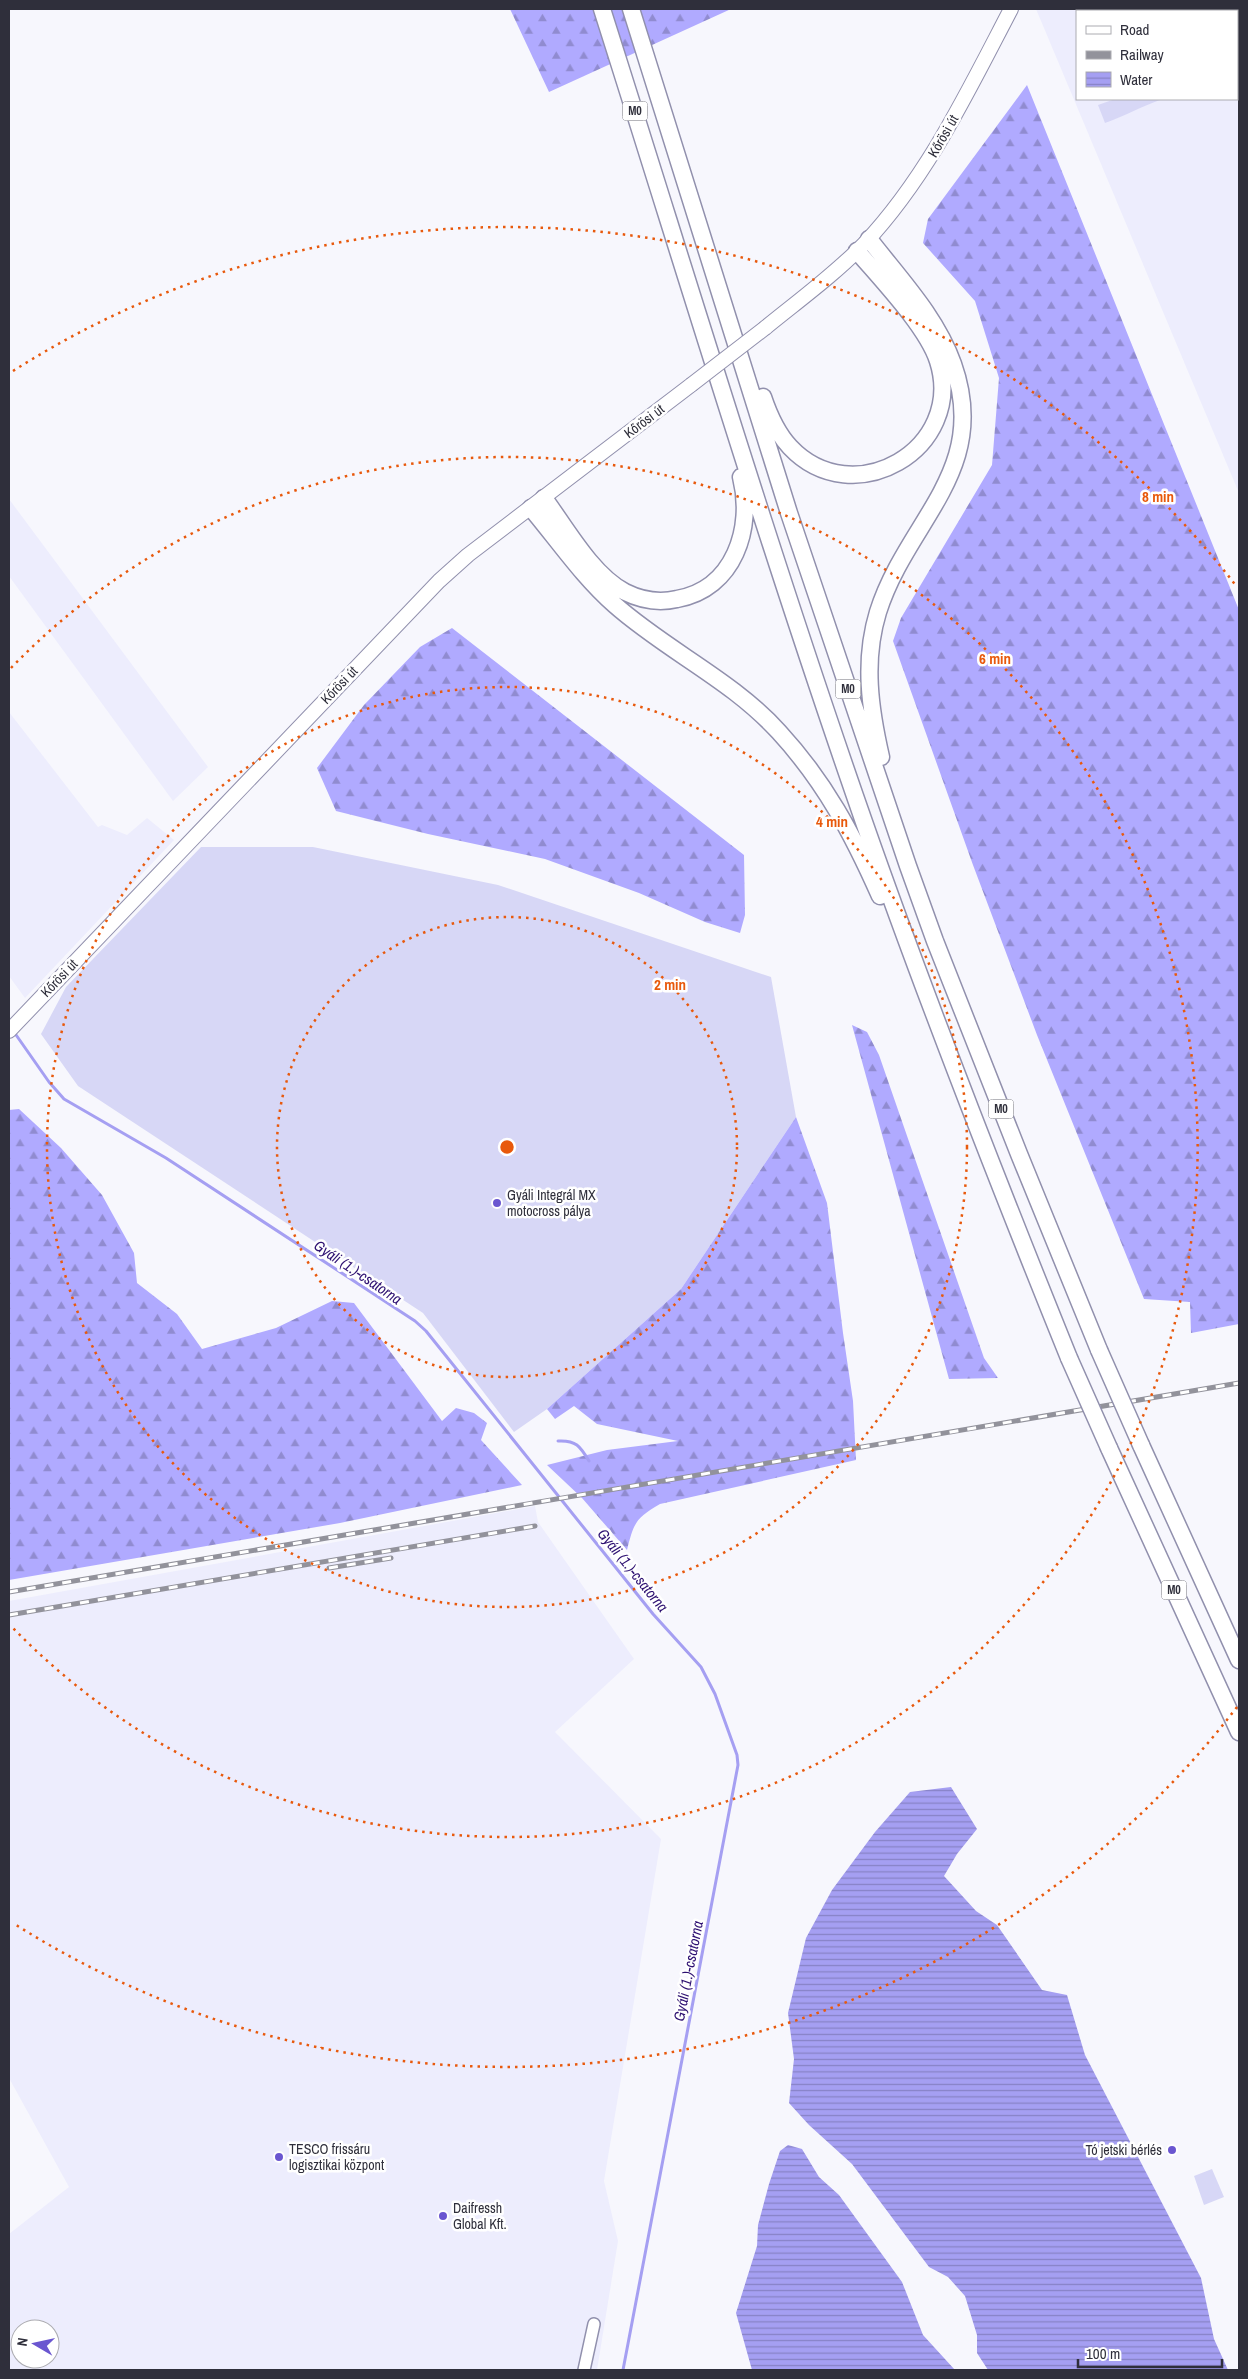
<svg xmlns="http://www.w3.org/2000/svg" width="1248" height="2379" viewBox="0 0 1248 2379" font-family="'Archivo Narrow',sans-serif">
<defs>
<pattern id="forest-firs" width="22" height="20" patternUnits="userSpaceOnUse" patternTransform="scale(1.25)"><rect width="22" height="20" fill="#b0aaff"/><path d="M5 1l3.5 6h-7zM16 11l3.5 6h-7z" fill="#908bd0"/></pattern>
<pattern id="water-rules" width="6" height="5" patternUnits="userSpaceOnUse" patternTransform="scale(1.25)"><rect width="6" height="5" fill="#a59ff2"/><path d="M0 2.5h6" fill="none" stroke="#8782c5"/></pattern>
</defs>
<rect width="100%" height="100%" fill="#f7f7fd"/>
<path fill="#ededfd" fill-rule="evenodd" d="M 1036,9 L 1239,9 L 1239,493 ZM 1077,11 L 1237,11 L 1237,99 L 1077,99 Z
M 9,499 L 208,767 L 173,801 L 9,576 Z
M 9,712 L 98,827 L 102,825 L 127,835 L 147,818 L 174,840 L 25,998 L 9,976 Z
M 535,1506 L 538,1522 L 634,1659 L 555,1732 L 661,1839 L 604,2181 L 618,2241 L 597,2370 L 9,2370 L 9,2234 L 69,2187 L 9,2078 L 9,1601 ZM 20,2329 L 50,2329 L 50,2359 L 20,2359 Z"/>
<path fill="#d7d7f6" d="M 1115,99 L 1163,99 C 1142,106 1125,116 1105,123 L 1098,105 Z
M 201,847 L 313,847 L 498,885 L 771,977 L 796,1117 L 681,1289 L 547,1409 L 514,1432 L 423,1313 L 78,1086 L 41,1034 L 66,987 Z
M 1212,2169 L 1224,2197 L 1204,2205 L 1194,2176 Z"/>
<path fill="url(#forest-firs)" d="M 510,9 L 731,9 L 549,92 Z
M 1027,85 L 1239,610 L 1239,1324 L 1191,1333 L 1190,1302 L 1144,1299 L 1037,1035 L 973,865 L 893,641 L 901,618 L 992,465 L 999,378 L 975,301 L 923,243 L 928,219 Z
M 452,628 L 744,855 L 745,915 L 740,933 L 705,922 L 639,893 L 545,859 L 428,834 L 336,811 L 317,768 L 364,705 L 420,647 Z
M 852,1025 L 867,1032 L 879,1055 L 984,1358 L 998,1378 L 949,1379 Z
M 19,1109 L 61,1148 L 102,1195 L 134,1253 L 137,1283 L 177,1314 L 202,1349 L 276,1328 L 332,1301 L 354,1303 L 442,1421 L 456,1408 L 474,1413 L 487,1423 L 481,1440 L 522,1485 L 340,1523 L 9,1580 L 9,1110 Z
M 796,1117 L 827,1203 L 843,1333 L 853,1401 L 856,1460 L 660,1504 C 636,1518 634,1522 627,1550 L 582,1498 L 547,1465 L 607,1450 L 678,1441 L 597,1424 L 574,1406 L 555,1419 L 547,1409 L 681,1289 Z"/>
<path fill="url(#water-rules)" d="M 951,1787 L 977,1829 L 957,1854 L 944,1876 L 976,1911 L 997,1925 L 1042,1990 L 1067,1995 L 1085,2055 L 1201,2278 L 1214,2339 L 1228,2370 L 988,2370 L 977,2353 L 977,2335 L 965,2296 L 948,2277 L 929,2267 L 852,2164 L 809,2125 L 789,2103 L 794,2059 L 788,2013 L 806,1938 L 832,1890 L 875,1832 L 910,1792 Z
M 788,2145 L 802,2149 L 819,2177 L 839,2195 L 902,2282 L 923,2335 L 955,2370 L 752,2370 L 736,2313 L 757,2246 L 758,2225 L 769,2184 L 780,2151 Z"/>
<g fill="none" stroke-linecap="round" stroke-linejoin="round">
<path stroke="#a59ff2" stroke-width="3" d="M 14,1032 L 49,1082 L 64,1099 L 166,1158 L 415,1321 L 426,1331 L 653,1614 L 701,1667 L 715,1694 L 737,1755 L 738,1765 L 623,2370
M 558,1441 C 576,1440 580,1446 589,1461"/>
<g stroke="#9190ad" stroke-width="14">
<path id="minor" d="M 584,2370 L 594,2324"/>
</g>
<g stroke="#9190ad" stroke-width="16">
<path id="major" d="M 765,328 C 798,301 834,275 864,244 C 928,176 968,91 1011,9
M 9,1031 L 439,581 L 468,555 L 691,385"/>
</g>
<g stroke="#9190ad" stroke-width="19">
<path id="highway" d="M 602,9 C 688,280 770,553 864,822 C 927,1002 997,1180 1069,1358
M 631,9 L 789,513 L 908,866 L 935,941 L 1019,1154 L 1099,1350
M 869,239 C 899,278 936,316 953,364 C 991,471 907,520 878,612 C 863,661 870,709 881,757
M 763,397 C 769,415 777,433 790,447 C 853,514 966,449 938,361 C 927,327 881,279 857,251
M 544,498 C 566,528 592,575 625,592 C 641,600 660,603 677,599 C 734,589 754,528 741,477
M 531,508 C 558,540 583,577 615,605 C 667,651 732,680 779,732 C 825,782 853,835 880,896
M 1141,1445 L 1239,1660
M 1109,1448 L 1239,1732"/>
</g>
<use href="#minor" stroke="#fff" stroke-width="11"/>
<use href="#major" stroke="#fff" stroke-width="14"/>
<use href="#highway" stroke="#fff" stroke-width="16"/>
<g stroke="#92929b" stroke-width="5">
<path id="rail" d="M 329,1568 L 391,1558
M 9,1592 L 1239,1383
M 9,1615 L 535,1526"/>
</g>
<use href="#rail" stroke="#fff" stroke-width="3" stroke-dasharray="9" stroke-linecap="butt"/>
<g stroke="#9190ad" stroke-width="16" stroke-linecap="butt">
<path id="major-bridge" d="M 691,385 L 765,328"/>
</g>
<g stroke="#9190ad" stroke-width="19" stroke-linecap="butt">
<path id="highway-bridge" d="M 1099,1350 L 1141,1445
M 1069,1358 L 1109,1448"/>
</g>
<use href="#major-bridge" stroke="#fff" stroke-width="14"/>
<use href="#highway-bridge" stroke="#fff" stroke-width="16"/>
</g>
<g fill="none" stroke="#e8590c" stroke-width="2.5" stroke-dasharray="2.5 5">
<circle cx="507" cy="1147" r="230"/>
<circle cx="507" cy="1147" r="460"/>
<path d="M11 668A690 690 0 1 1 11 1626"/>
<path d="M1237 1707A920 920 0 0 1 13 1923M13 371A920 920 0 0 1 1237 587"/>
</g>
<g fill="#6a56d0" stroke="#fff" stroke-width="2">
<circle cx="497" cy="1203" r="5"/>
<circle cx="1172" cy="2150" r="5"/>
<circle cx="279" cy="2157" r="5"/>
<circle cx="443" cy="2216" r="5"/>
</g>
<g text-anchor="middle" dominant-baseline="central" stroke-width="5" stroke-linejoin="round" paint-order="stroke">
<g fill="#fff" stroke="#6d6d76" stroke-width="1">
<rect x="622.5" y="101.5" width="25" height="19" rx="4"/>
<rect x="835.5" y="679.5" width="25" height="19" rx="4"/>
<rect x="988.5" y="1099.5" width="25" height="19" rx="4"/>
<rect x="1161.5" y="1580.5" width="25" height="19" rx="4"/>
</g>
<g font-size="12" font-weight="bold" fill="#2f2f3b">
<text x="635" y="111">M0</text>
<text x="848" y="689">M0</text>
<text x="1001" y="1109">M0</text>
<text x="1174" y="1590">M0</text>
</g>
<g font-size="14" fill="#2f2f3b" stroke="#fff">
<text transform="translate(943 136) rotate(-60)">Kőrösi út</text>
<text transform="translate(644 421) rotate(-37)">Kőrösi út</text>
<text transform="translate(339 685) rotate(-46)">Kőrösi út</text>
<text transform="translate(59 978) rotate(-46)">Kőrösi út</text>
</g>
<g font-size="14" fill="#2f2f3b" stroke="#fff" text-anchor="start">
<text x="507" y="1195">Gyáli Integrál MX<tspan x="507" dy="16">motocross pálya</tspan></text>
<text x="289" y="2149">TESCO frissáru<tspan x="289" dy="16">logisztikai központ</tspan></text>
<text x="1162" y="2150" text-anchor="end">Tó jetski bérlés</text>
<text x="453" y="2208">Daifressh<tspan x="453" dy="16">Global Kft.</tspan></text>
</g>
<g font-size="15" font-style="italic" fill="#2d1071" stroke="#fff">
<text transform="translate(358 1272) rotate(34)">Gyáli (1.)-csatorna</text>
<text transform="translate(633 1570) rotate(51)">Gyáli (1.)-csatorna</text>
<text transform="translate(688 1971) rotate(-79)">Gyáli (1.)-csatorna</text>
</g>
</g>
<circle cx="507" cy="1147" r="8" fill="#e8590c" stroke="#fff" stroke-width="2.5"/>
<g font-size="15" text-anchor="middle" font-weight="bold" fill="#e8590c" stroke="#fff" stroke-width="5" stroke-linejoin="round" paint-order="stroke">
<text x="1158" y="502">8 min</text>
<text x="995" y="664">6 min</text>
<text x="832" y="827">4 min</text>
<text x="670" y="990">2 min</text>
</g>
<rect width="1248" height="2379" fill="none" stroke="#2f2f3b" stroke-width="20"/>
<rect x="1076" y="10" width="162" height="90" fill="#ffffff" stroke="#acacb1"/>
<rect x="1086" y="26" width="25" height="8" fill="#ffffff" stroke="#acacb1"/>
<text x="1120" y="35" font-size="15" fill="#2f2f3b">Road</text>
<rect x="1086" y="51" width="25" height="8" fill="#92929b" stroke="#acacb1"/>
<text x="1120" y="60" font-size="15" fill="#2f2f3b">Railway</text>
<rect x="1086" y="72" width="25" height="15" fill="url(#water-rules)" stroke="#acacb1"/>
<text x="1120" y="85" font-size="15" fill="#2f2f3b">Water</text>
<g transform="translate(35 2344) rotate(279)"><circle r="24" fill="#ffffff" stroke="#acacb1"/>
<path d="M0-4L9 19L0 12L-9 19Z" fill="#6a56d0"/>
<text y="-8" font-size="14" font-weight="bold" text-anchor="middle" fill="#2f2f3b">N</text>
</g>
<path d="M1078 2359v8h144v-8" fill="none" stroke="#2f2f3b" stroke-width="2.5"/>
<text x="1086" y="2359" font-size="15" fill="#2f2f3b" stroke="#ffffff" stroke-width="4" paint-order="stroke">100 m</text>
</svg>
